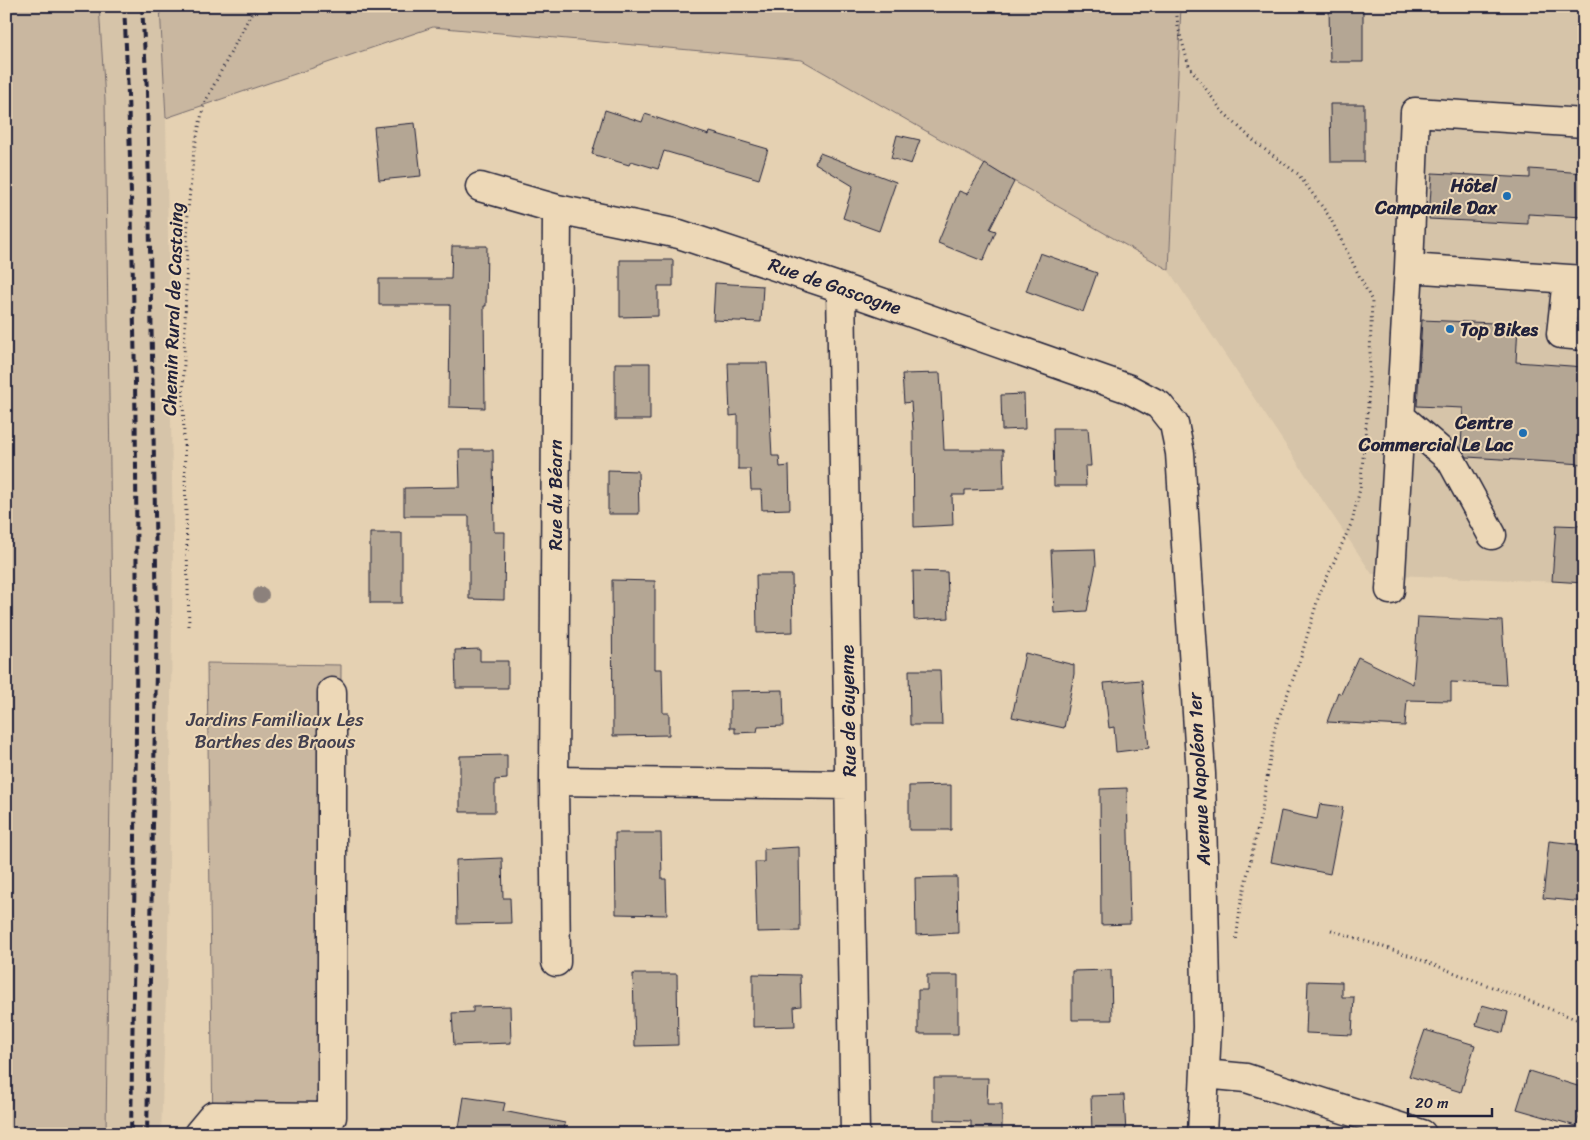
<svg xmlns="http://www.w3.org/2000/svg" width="1590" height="1140" viewBox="0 0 1590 1140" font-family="Sriracha,sans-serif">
<rect width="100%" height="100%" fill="#e5d1b2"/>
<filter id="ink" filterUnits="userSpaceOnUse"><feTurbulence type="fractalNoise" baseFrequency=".02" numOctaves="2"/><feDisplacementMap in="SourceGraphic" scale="10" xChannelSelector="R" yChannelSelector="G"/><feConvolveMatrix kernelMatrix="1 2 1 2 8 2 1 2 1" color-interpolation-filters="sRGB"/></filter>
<g filter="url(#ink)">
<path fill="#d6c4a9" d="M 99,6 L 160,6 L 166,118 L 173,539 L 168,940 L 161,1134 L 106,1134 L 112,615 L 105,100 Z
M 1181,6 L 1584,6 L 1584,583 L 1372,574 L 1169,271 Z"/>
<path fill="#c9b7a0" stroke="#766c6e" d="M 6,6 L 99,6 L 105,100 L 112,615 L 106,1134 L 6,1134 Z
M 160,6 L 1181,6 L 1169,270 L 802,60 L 433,27 L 166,118 Z
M 207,663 L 341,665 L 339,1134 L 213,1134 Z"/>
<path fill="#b4a694" stroke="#22223b" d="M 1329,6 L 1363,6 L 1363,62 L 1330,62 Z
M 1330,104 L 1364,104 L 1364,162 L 1331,162 Z
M 605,110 L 642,122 L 645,114 L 709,135 L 710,132 L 768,149 L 759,179 L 664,151 L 658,169 L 631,161 L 629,165 L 592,154 Z
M 415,123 L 421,176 L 379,180 L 374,127 Z
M 897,135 L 920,140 L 911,164 L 891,158 Z
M 820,153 L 896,182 L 879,231 L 843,218 L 853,186 L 815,163 Z
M 985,164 L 1014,182 L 990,229 L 996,231 L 983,261 L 938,243 L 959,191 L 967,194 Z
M 1530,169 L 1584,173 L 1584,217 L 1528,214 L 1528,224 L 1429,219 L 1432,173 L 1530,178 Z
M 452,246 L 487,246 L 486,306 L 484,306 L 485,408 L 449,407 L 450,305 L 379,305 L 379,279 L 451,279 Z
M 1040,253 L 1097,273 L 1083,312 L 1026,291 Z
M 620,260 L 673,260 L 673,286 L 658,286 L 658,316 L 620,317 Z
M 715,283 L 763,286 L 761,322 L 713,320 Z
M 1422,320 L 1518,324 L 1516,362 L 1584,367 L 1584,464 L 1467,457 L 1461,448 L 1463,408 L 1417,406 Z
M 615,363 L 650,363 L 650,420 L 615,420 Z
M 728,363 L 767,363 L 772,456 L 779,456 L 780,467 L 789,466 L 790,509 L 762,510 L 761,490 L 751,490 L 750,469 L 738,469 L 738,415 L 730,416 Z
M 940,373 L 944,450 L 1003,450 L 1004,489 L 965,490 L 965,495 L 952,495 L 953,525 L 914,527 L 913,431 L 911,402 L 904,403 L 902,374 Z
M 1024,394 L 1025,429 L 1002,430 L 1001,395 Z
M 1053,428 L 1088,428 L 1091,466 L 1085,466 L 1086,486 L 1054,486 Z
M 459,450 L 493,450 L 494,532 L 505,532 L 504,600 L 469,599 L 469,516 L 404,516 L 404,488 L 460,487 Z
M 608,470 L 638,471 L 639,514 L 608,514 Z
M 1556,525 L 1584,526 L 1584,583 L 1552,581 Z
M 370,533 L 402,533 L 402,603 L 370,603 Z
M 1095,549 L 1096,565 L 1087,611 L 1054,613 L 1051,550 Z
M 913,571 L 947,572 L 949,618 L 914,620 Z
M 756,575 L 792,575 L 793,632 L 757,633 Z
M 612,580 L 655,581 L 655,669 L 662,669 L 663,713 L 669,713 L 669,735 L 613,736 Z
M 1418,617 L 1502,621 L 1506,685 L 1451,682 L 1451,701 L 1407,700 L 1405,726 L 1327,722 L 1338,692 L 1341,694 L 1358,657 L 1413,684 Z
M 480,649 L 480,661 L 508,661 L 508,688 L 456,688 L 455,650 Z
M 1025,653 L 1074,665 L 1074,674 L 1064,728 L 1012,717 Z
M 909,670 L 940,670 L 942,725 L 910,725 Z
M 1142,680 L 1149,748 L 1116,752 L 1114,727 L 1109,728 L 1104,683 Z
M 783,690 L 784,726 L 758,727 L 757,732 L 735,733 L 735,728 L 730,728 L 730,691 Z
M 507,755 L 507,779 L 495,780 L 495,812 L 460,812 L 460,756 Z
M 951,785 L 951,830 L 909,830 L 909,786 Z
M 1127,788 L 1130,924 L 1101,925 L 1100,789 Z
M 1320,804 L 1343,807 L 1330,874 L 1271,862 L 1281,811 L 1317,819 Z
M 615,833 L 661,833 L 662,879 L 666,879 L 667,915 L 616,914 Z
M 1549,841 L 1584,845 L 1584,902 L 1543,898 Z
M 799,847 L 800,931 L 757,932 L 755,862 L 764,862 L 764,849 Z
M 502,858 L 503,898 L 510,898 L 511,923 L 457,924 L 456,860 Z
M 945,877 L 957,877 L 958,933 L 916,935 L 915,878 Z
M 1111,970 L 1112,1020 L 1072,1020 L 1072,971 Z
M 633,974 L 677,974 L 678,1045 L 635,1046 Z
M 753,974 L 800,975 L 801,1006 L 794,1007 L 795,1026 L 753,1027 Z
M 927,975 L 958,975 L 958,1034 L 918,1034 L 918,990 L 927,990 Z
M 1308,981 L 1342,982 L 1342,997 L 1354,997 L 1352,1035 L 1306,1033 Z
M 1482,1005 L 1508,1012 L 1503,1033 L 1476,1025 Z
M 510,1006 L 511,1043 L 454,1045 L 452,1013 L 473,1012 L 473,1007 Z
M 1425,1030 L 1475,1045 L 1461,1092 L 1409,1076 Z
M 1529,1071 L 1584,1088 L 1584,1102 L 1576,1126 L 1517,1109 Z
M 934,1078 L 988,1078 L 987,1104 L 1002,1104 L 1002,1134 L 971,1134 L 971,1121 L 934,1120 Z
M 1124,1095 L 1126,1134 L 1092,1134 L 1091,1096 Z
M 464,1097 L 505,1103 L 503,1111 L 565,1123 L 564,1134 L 458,1134 Z"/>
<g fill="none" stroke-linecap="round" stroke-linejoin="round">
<g stroke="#22223b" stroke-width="31">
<path id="minor" d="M 480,187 L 557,209 L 679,234 L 841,288 L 1129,389 L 1159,405 L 1174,424 L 1180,453 L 1201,774 L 1207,1027 L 1202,1134
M 1409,268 L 1584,280
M 1567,279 L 1561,334 L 1584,336
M 841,288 L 855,1134
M 1401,417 L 1451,460 L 1492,535
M 1390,590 L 1409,268 L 1415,112 L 1584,123
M 554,781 L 849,785
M 556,962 L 554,781 L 557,209
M 1205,1074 L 1246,1078 L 1422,1134
M 198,1134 L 213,1116 L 332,1117 L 332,692"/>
</g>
<path stroke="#22223b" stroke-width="3" stroke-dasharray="1 4" stroke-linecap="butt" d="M 1176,6 L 1178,27 L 1189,66 L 1222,111 L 1255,142 L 1298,174 L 1329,216 L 1372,301 L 1368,406 L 1360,489 L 1352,522 L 1319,595 L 1301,657 L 1275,728 L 1262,809 L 1240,907 L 1236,942
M 189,626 L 183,399 L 188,211 L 194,150 L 204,104 L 255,6
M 1331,930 L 1408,955 L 1584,1022"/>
<use href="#minor" stroke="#edd8b7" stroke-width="28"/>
<path stroke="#22223b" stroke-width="4" stroke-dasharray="8 4" stroke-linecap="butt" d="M 124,6 C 129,99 131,191 133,284 C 140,567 135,850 131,1134
M 142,6 L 147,90 L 157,618 L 147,1134"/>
</g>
<circle fill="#8c817c" cx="261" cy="595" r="8"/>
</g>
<g fill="#1f6fb2" stroke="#edd8b7" stroke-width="2">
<circle cx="1507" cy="196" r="5"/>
<circle cx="1450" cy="329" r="5"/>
<circle cx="1523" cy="433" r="5"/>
</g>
<g text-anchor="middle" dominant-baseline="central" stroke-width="4" stroke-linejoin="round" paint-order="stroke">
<g font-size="19" font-weight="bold" fill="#22223b" stroke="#edd8b7" text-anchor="end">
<text x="1497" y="185">Hôtel<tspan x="1497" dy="22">Campanile Dax</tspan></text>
<text x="1460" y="329" text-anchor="start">Top Bikes</text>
<text x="1513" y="422">Centre<tspan x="1513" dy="22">Commercial Le Lac</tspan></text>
</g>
<g font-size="19" fill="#22223b" stroke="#edd8b7">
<text transform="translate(835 286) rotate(19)">Rue de Gascogne</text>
<text transform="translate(173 309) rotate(-88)">Chemin Rural de Castaing</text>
<text transform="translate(555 495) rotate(-90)">Rue du Béarn</text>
<text transform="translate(848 711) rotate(-91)">Rue de Guyenne</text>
<text transform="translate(1199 779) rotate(-93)">Avenue Napoléon 1er</text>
</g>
<g font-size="19" fill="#43404f" stroke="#edd8b7">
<text x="275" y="719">Jardins Familiaux Les<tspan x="275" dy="22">Barthes des Braous</tspan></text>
</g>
</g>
<rect width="1590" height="1140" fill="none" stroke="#edd8b7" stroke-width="25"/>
<rect x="12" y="12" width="1565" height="1115" fill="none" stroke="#22223b" stroke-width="2" filter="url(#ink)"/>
<path d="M1408 1108v8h84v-8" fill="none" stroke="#22223b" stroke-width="2.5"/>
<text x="1415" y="1108" font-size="15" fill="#22223b" stroke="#edd8b7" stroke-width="4" paint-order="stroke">20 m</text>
</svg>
